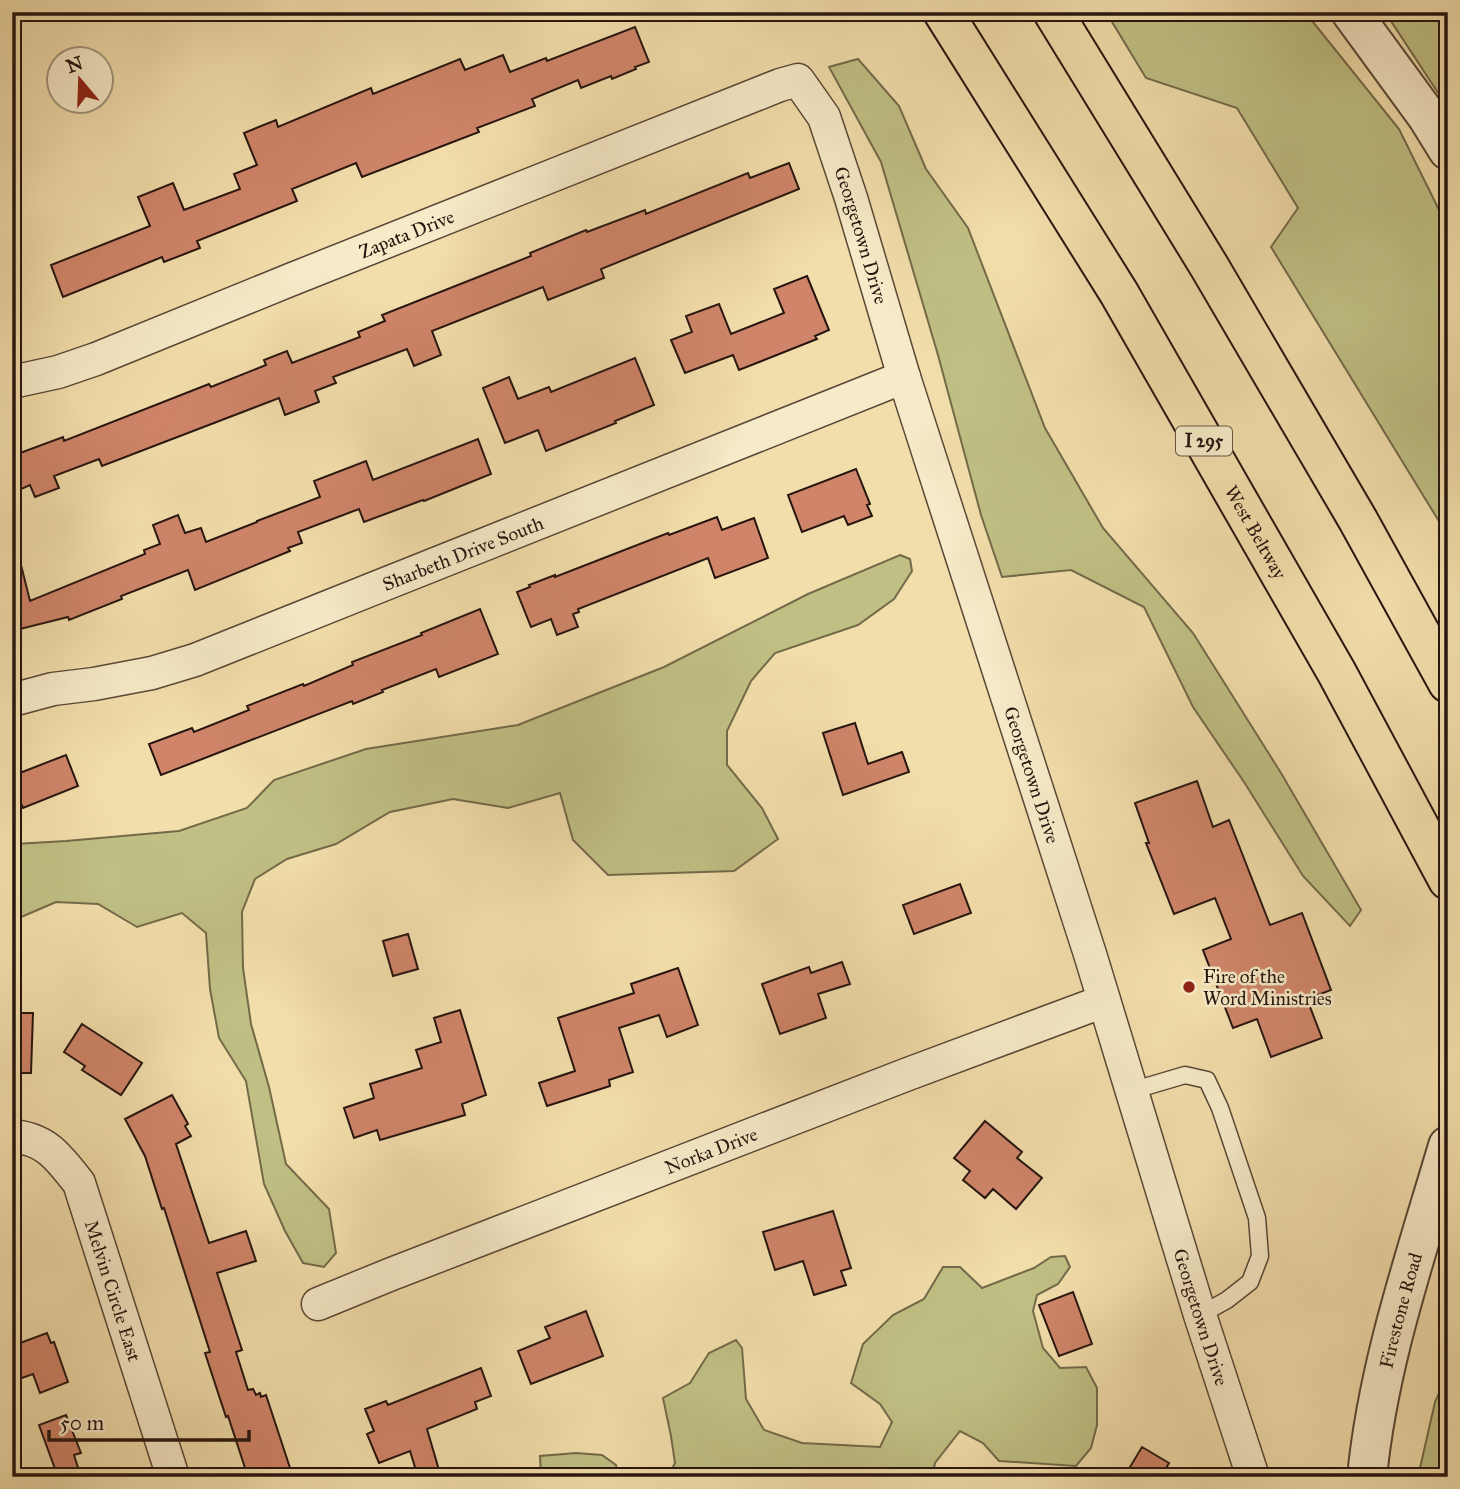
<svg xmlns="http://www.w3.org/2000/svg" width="1460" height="1489" viewBox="0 0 1460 1489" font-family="'IM FELL Great Primer',serif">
<rect width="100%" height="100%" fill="#f2deab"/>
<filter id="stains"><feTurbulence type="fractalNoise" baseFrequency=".00286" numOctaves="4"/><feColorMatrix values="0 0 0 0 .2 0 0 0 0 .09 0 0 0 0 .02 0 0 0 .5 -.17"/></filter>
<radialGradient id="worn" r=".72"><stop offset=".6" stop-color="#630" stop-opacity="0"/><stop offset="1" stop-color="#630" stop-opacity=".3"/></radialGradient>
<path fill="#c0c084" stroke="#736a4a" stroke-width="2" d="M 1106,12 L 1305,12 L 1399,129 L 1448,228 L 1448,536 L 1271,247 L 1298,208 L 1237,108 L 1146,78 Z
M 1385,12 L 1448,12 L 1448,108 Z
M 858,59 L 899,106 L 926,169 L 968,228 L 1045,428 L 1103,528 L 1193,633 L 1281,773 L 1361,910 L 1350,926 L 1303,876 L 1244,782 L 1193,707 L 1144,607 L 1071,570 L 1002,577 L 981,515 L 938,355 L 881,162 L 829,67 Z
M 900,555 L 910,559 L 912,571 L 894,599 L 858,625 L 775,653 L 751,681 L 727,731 L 727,765 L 762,808 L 778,839 L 734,871 L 608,875 L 573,840 L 560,793 L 508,808 L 453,799 L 390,812 L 336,844 L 287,859 L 255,879 L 242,912 L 243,968 L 251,1024 L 269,1087 L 286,1164 L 329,1209 L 336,1253 L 324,1267 L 303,1263 L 285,1231 L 264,1184 L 246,1081 L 219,1038 L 210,989 L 206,933 L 182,913 L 137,927 L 98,904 L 56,902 L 12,921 L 12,846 L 15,844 L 66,841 L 179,831 L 247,808 L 274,780 L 366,749 L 518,725 L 664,667 L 808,594 Z
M 1065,1256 L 1070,1267 L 1058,1284 L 1037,1295 L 1033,1311 L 1043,1348 L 1060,1368 L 1086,1367 L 1097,1388 L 1097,1425 L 1091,1448 L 1076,1466 L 999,1461 L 983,1443 L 960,1431 L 935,1463 L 932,1477 L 668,1477 L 675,1463 L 671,1436 L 663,1398 L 690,1383 L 709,1353 L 736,1340 L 742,1348 L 746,1399 L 764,1430 L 802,1443 L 880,1447 L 892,1422 L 880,1404 L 851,1383 L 863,1344 L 893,1315 L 924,1299 L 943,1267 L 960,1267 L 982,1288 L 1034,1268 L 1051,1257 Z
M 1448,1373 L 1448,1477 L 1418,1477 L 1435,1402 Z
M 576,1453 L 602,1455 L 616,1465 L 617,1477 L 541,1477 L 540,1456 Z"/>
<path fill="#d0856a" stroke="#26150f" stroke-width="2" d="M 635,27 L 649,62 L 635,67 L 636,69 L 612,79 L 611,76 L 581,88 L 578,80 L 532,99 L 535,106 L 477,128 L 479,132 L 362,177 L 356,163 L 292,189 L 297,201 L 197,241 L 200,248 L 164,262 L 162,257 L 63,297 L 51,265 L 150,226 L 138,197 L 173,183 L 184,210 L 240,189 L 234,174 L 257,165 L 244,133 L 276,120 L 278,127 L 371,88 L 373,94 L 460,59 L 465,70 L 503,55 L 510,72 L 546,58 L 547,61 Z
M 789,163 L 799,189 L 601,269 L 604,278 L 548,300 L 543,287 L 432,331 L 441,355 L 414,366 L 407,349 L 333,377 L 336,383 L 315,391 L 319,402 L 285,415 L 279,398 L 102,466 L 99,459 L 54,476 L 59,488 L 35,497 L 30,485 L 19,490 L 12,473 L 12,456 L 63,437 L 64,441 L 209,384 L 211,387 L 266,365 L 264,360 L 287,351 L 292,363 L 360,337 L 358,332 L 385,321 L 382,315 L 531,256 L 530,253 L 586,230 L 587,232 L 645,210 L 646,214 L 748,173 L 750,178 Z
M 807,276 L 829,330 L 815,336 L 817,339 L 739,370 L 733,355 L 685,373 L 671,340 L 692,332 L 686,316 L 719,304 L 731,334 L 784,313 L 774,289 Z
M 635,358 L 654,405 L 615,421 L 616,423 L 546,451 L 538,430 L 505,443 L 483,388 L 509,377 L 518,399 L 549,387 L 551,392 Z
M 478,439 L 491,474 L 424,501 L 423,500 L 364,522 L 359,509 L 298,532 L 302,543 L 288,548 L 290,551 L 195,590 L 188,570 L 121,596 L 122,599 L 69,620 L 68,617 L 12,631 L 12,562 L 20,561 L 30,601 L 145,554 L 144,550 L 160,544 L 153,525 L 178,515 L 185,533 L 201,528 L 206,542 L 257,522 L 257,521 L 320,497 L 314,481 L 366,461 L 373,480 Z
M 856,469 L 870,504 L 867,505 L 872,516 L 848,525 L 844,516 L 802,532 L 788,495 Z
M 717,517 L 722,530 L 754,518 L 768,558 L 715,578 L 708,558 L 578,609 L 579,612 L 573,614 L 578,627 L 557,635 L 551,619 L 531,627 L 517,592 L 530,587 L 529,585 L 555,575 L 555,577 L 668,533 L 669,535 Z
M 480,609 L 498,654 L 439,677 L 436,669 L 382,690 L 383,692 L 353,704 L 352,701 L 161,775 L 149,744 L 192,728 L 194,732 L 249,710 L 247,706 L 303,684 L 304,686 L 353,665 L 352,662 L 422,635 L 421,633 Z
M 855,723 L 868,764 L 902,752 L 909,772 L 843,795 L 823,733 Z
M 66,755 L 78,786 L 23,808 L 12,782 L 12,776 Z
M 1197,781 L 1213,827 L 1229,820 L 1270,925 L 1302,913 L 1331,990 L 1307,999 L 1322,1038 L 1271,1057 L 1257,1019 L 1233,1028 L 1203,950 L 1231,939 L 1215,898 L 1174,914 L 1146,843 L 1149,843 L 1135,803 Z
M 960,884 L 971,913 L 914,934 L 903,905 Z
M 408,934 L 418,969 L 393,976 L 383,941 Z
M 842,962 L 850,984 L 818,994 L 826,1018 L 780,1034 L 762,984 L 809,967 L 811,973 Z
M 678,968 L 698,1025 L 667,1037 L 659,1015 L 619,1028 L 633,1072 L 609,1080 L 610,1086 L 547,1106 L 539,1083 L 575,1071 L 558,1018 L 634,993 L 631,984 Z
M 460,1010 L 486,1095 L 462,1104 L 465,1115 L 380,1140 L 377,1130 L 354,1138 L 344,1108 L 374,1098 L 370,1084 L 422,1068 L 416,1050 L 441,1042 L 434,1018 Z
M 12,1013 L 33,1013 L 31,1073 L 12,1073 Z
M 82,1024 L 142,1063 L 121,1095 L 82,1070 L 85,1066 L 64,1052 Z
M 172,1095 L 188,1124 L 185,1126 L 191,1136 L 176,1144 L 209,1243 L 246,1231 L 256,1261 L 217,1273 L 242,1350 L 236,1352 L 248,1390 L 253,1389 L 256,1395 L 260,1393 L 261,1397 L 266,1395 L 293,1477 L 248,1477 L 228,1416 L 226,1417 L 205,1353 L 210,1352 L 164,1208 L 162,1209 L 145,1156 L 125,1119 Z
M 985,1121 L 1022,1152 L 1017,1158 L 1042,1178 L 1016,1209 L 993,1189 L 985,1198 L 963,1180 L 970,1171 L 954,1158 Z
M 833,1211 L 851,1268 L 841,1271 L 846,1285 L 814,1295 L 803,1261 L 775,1270 L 763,1232 Z
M 1073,1292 L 1092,1344 L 1059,1356 L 1039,1305 Z
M 586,1311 L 603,1356 L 531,1384 L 518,1351 L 550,1338 L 545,1327 Z
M 47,1333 L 51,1343 L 54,1342 L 68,1382 L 40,1393 L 33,1374 L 19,1379 L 12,1361 L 12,1346 Z
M 481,1368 L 491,1396 L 475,1402 L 477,1409 L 427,1429 L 441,1477 L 418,1477 L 410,1451 L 379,1463 L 367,1434 L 374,1431 L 365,1409 L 386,1401 L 388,1405 Z
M 66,1415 L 81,1453 L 74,1455 L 81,1477 L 58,1477 L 39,1425 Z
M 1142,1447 L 1169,1463 L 1161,1477 L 1124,1477 Z"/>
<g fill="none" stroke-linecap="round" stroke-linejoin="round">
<g stroke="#594736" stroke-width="19">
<path id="service" d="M 1131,1091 L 1185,1075 L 1207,1080 L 1220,1108 L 1257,1218 L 1260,1256 L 1250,1282 L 1227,1300 L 1200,1315"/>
</g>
<g stroke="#594736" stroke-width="35">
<g id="minor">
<path id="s1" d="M 12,382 L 58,372 L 96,359 L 290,280 L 780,85 L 798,80 L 824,117 L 851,198 L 904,377 L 1090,954 L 1200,1315 L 1253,1477"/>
<path id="s2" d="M 12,700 L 53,689 L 94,684 L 152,673 L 195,660 C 431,565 668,473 904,377"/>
<path id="s3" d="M 12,1136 C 47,1139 59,1158 79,1183 L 173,1477"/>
<path id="s4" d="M 318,1304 L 389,1275 L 908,1074 L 1104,1001"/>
</g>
</g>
<g stroke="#594736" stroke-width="42">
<g id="tertiary">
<path d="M 1351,12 L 1427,116 L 1448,150"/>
<path id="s5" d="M 1367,1477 C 1378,1364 1416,1255 1448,1146"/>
</g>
</g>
<g stroke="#26150f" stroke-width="42">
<g id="motorway">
<path id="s6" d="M 943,12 L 1119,293 L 1337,673 L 1448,880"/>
<path d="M 1053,12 L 1209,266 L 1358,520 L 1448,683"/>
</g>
</g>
<use href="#service" stroke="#f7eac8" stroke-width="16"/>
<use href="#minor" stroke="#f7eac8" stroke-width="32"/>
<use href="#tertiary" stroke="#f7eac8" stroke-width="38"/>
<use href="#motorway" stroke="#f2deab" stroke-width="38"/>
</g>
<circle fill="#8f2418" stroke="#f7eac8" stroke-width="2.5" cx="1189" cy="987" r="7"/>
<g text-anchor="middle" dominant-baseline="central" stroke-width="5" stroke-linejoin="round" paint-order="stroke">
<rect fill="#f7eac8" stroke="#655546" stroke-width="2" x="1176" y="426.5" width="56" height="29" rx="5"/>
<g font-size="18" font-weight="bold" fill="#26150f">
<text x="1204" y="441">I 295</text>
</g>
<g font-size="19" fill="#26150f" stroke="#f7eac8">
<text stroke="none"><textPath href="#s1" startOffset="422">Zapata Drive</textPath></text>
<text stroke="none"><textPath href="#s1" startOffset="1012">Georgetown Drive</textPath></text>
<text stroke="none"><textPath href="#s6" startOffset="607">West Beltway</textPath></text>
<text stroke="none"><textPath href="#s2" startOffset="476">Sharbeth Drive South</textPath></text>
<text stroke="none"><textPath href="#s1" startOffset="1578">Georgetown Drive</textPath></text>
<text stroke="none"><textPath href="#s4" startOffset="422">Norka Drive</textPath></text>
<text stroke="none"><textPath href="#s3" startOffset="198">Melvin Circle East</textPath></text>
<text stroke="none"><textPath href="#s5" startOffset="170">Firestone Road</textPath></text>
<text stroke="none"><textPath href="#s1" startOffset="2146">Georgetown Drive</textPath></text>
</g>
<g font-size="19" fill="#26150f" stroke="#f7eac8" text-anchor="start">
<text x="1203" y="976">Fire of the<tspan x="1203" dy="22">Word Ministries</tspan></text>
</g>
</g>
<rect width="1460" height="1489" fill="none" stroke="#f2deab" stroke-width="42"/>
<rect x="14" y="14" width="1432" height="1461" fill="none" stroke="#26150f" stroke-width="3.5"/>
<rect x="21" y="21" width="1418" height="1447" fill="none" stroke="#26150f" stroke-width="2"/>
<g transform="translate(80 80) rotate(341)"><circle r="33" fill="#f7eac8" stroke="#a3957e" stroke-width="2"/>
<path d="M0-5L12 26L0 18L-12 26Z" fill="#8f2418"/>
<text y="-10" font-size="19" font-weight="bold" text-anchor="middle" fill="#26150f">N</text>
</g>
<path d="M49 1430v10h200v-10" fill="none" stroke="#26150f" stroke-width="3.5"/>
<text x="60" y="1430" font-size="21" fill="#26150f" stroke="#f7eac8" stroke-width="5" paint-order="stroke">50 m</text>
<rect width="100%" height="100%" filter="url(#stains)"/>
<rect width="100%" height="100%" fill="url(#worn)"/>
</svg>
